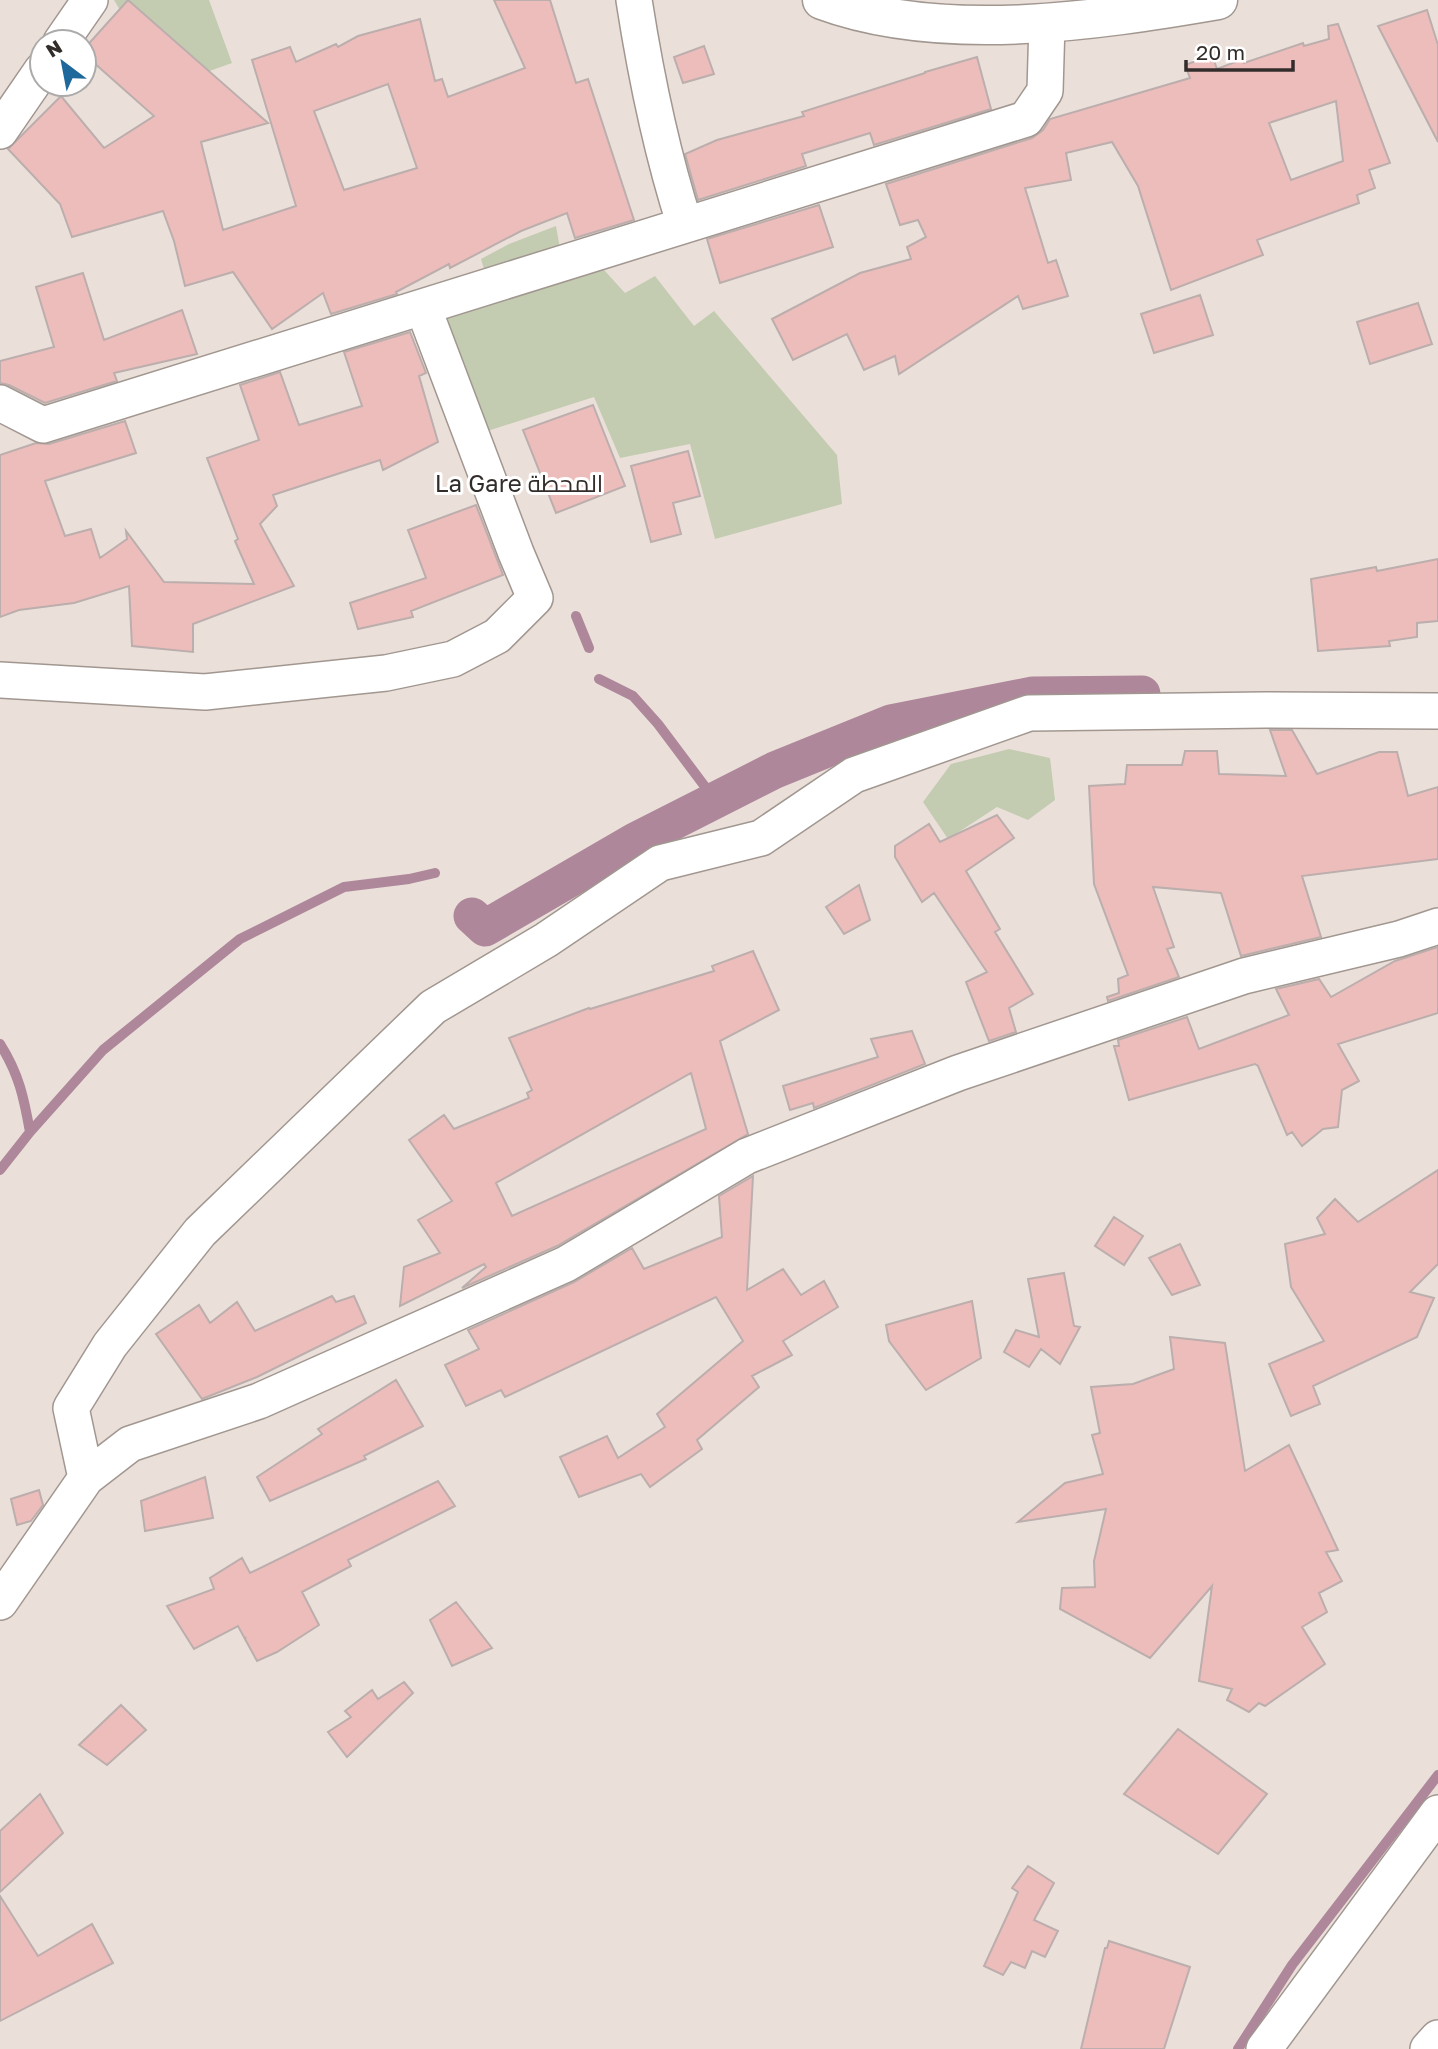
<svg xmlns="http://www.w3.org/2000/svg" width="1438" height="2049" viewBox="0 0 1438 2049" font-family="'Golos Text',Cairo,sans-serif">
<rect width="100%" height="100%" fill="#ebe0d9"/>
<path fill="#c3ccb1" d="M 114,0 L 209,0 L 232,63 L 165,87 Z
M 556,226 L 564,271 L 595,260 L 625,293 L 655,276 L 694,326 L 714,311 L 837,455 L 842,504 L 715,539 L 690,444 L 620,458 L 594,397 L 478,434 L 434,312 L 491,292 L 481,259 L 509,244 Z
M 1009,749 L 1050,758 L 1055,800 L 1028,820 L 997,807 L 948,839 L 923,802 L 951,764 Z"/>
<g fill="none" stroke-linecap="round" stroke-linejoin="round">
<path stroke="#ae879b" stroke-width="10" d="M 576,616 L 589,648
M 599,679 L 633,696 L 658,724 L 715,800
M 0,1044 C 19,1074 24,1098 30,1132
M 0,1170 L 30,1132 L 103,1050 L 240,939 L 344,887 L 409,879 L 435,873
M 1238,2049 L 1292,1965 L 1438,1775"/>
<path stroke="#ae879b" stroke-width="37" d="M 472,916 L 485,928 L 635,841 L 775,770 L 891,723 L 1033,695 L 1142,694"/>
</g>
<path fill="#edbdbc" stroke="#bbaead" stroke-width="2" fill-rule="evenodd" d="M 128,0 L 268,123 L 201,142 L 223,230 L 296,206 L 252,60 L 290,47 L 296,62 L 336,44 L 338,47 L 358,36 L 420,19 L 435,81 L 442,79 L 448,97 L 525,68 L 494,0 L 550,0 L 576,83 L 588,79 L 634,220 L 575,238 L 567,213 L 521,231 L 450,268 L 449,264 L 396,292 L 397,294 L 331,314 L 323,293 L 272,329 L 233,272 L 185,286 L 174,241 L 163,211 L 72,237 L 60,204 L 8,149 L 61,96 L 104,148 L 154,116 L 84,54 L 84,49 ZM 388,84 L 417,168 L 344,190 L 314,111 Z
M 1427,10 L 1438,45 L 1438,142 L 1378,26 Z
M 1338,24 L 1390,163 L 1369,170 L 1375,188 L 1357,195 L 1359,203 L 1257,240 L 1263,255 L 1171,290 L 1138,186 L 1112,142 L 1066,153 L 1071,180 L 1025,188 L 1048,263 L 1056,260 L 1068,296 L 1023,309 L 1018,296 L 899,374 L 895,356 L 864,370 L 847,334 L 793,360 L 772,319 L 860,273 L 911,259 L 907,247 L 926,237 L 918,220 L 900,225 L 886,184 L 1032,138 L 1043,130 L 1050,119 L 1190,78 L 1185,65 L 1212,55 L 1217,69 L 1243,59 L 1244,63 L 1303,43 L 1304,46 L 1329,39 L 1328,26 ZM 1336,101 L 1343,161 L 1291,180 L 1269,123 Z
M 704,46 L 714,74 L 683,83 L 674,57 Z
M 977,57 L 991,109 L 874,145 L 870,133 L 802,154 L 806,166 L 698,200 L 685,154 L 717,140 L 804,116 L 802,112 L 925,73 L 925,72 Z
M 819,205 L 833,247 L 720,283 L 707,239 Z
M 83,273 L 104,340 L 182,310 L 197,354 L 114,373 L 117,381 L 45,403 L 9,385 L 0,383 L 0,361 L 54,347 L 36,287 Z
M 1200,295 L 1213,335 L 1154,353 L 1141,314 Z
M 1418,303 L 1432,344 L 1370,364 L 1357,322 Z
M 410,332 L 426,373 L 419,376 L 438,442 L 383,470 L 380,460 L 273,495 L 277,506 L 260,524 L 294,586 L 193,624 L 193,652 L 132,646 L 129,586 L 74,603 L 19,610 L 0,617 L 0,455 L 36,443 L 49,444 L 125,421 L 136,453 L 45,481 L 65,536 L 91,529 L 100,558 L 127,539 L 126,531 L 164,582 L 254,584 L 235,541 L 238,539 L 207,458 L 259,440 L 240,385 L 280,372 L 299,425 L 362,406 L 344,352 Z
M 593,405 L 625,486 L 556,513 L 523,430 Z
M 688,451 L 700,496 L 673,503 L 681,534 L 651,542 L 631,466 Z
M 476,505 L 503,575 L 411,611 L 413,617 L 358,629 L 350,603 L 426,578 L 408,530 Z
M 1438,559 L 1438,621 L 1417,623 L 1417,637 L 1389,641 L 1390,646 L 1318,651 L 1311,579 L 1376,567 L 1377,571 Z
M 1270,730 L 1292,730 L 1317,774 L 1379,752 L 1397,752 L 1408,796 L 1438,787 L 1438,859 L 1302,876 L 1321,937 L 1241,956 L 1221,893 L 1153,887 L 1174,947 L 1167,949 L 1179,977 L 1108,1001 L 1107,997 L 1119,993 L 1118,979 L 1128,975 L 1094,884 L 1089,786 L 1125,784 L 1127,765 L 1182,765 L 1185,751 L 1217,751 L 1219,774 L 1286,776 Z
M 997,815 L 1014,838 L 966,871 L 1000,929 L 995,932 L 1033,994 L 1009,1008 L 1016,1032 L 989,1041 L 966,982 L 987,972 L 934,893 L 922,902 L 895,857 L 895,846 L 929,824 L 940,842 Z
M 859,885 L 870,920 L 844,934 L 826,907 Z
M 1438,947 L 1438,1013 L 1338,1044 L 1359,1081 L 1342,1090 L 1338,1127 L 1323,1129 L 1302,1146 L 1292,1132 L 1287,1135 L 1258,1066 L 1255,1064 L 1129,1100 L 1114,1046 L 1119,1046 L 1118,1040 L 1187,1017 L 1199,1049 L 1289,1015 L 1276,989 L 1319,979 L 1331,997 L 1395,961 Z
M 753,951 L 779,1010 L 720,1041 L 748,1134 L 557,1246 L 462,1288 L 486,1267 L 484,1264 L 400,1306 L 404,1267 L 440,1253 L 418,1220 L 452,1201 L 409,1140 L 444,1115 L 454,1129 L 529,1098 L 527,1093 L 532,1090 L 509,1038 L 589,1008 L 590,1009 L 714,971 L 712,966 ZM 691,1073 L 706,1129 L 512,1216 L 496,1183 Z
M 912,1031 L 925,1064 L 814,1108 L 813,1103 L 790,1110 L 783,1086 L 878,1057 L 871,1039 Z
M 1438,1170 L 1438,1264 L 1410,1292 L 1434,1298 L 1417,1337 L 1313,1386 L 1320,1404 L 1291,1416 L 1269,1364 L 1324,1341 L 1291,1287 L 1285,1244 L 1325,1234 L 1317,1218 L 1335,1199 L 1358,1222 Z
M 753,1176 L 747,1290 L 783,1269 L 801,1295 L 824,1281 L 838,1307 L 783,1341 L 792,1355 L 752,1376 L 759,1387 L 697,1440 L 702,1449 L 650,1487 L 641,1474 L 579,1497 L 560,1457 L 607,1436 L 618,1458 L 665,1427 L 657,1414 L 743,1341 L 716,1297 L 505,1397 L 501,1390 L 466,1406 L 445,1365 L 479,1349 L 468,1330 L 574,1282 L 632,1248 L 644,1269 L 722,1237 L 719,1196 Z
M 1114,1217 L 1143,1236 L 1124,1265 L 1095,1246 Z
M 1180,1244 L 1200,1285 L 1172,1295 L 1149,1258 Z
M 1064,1273 L 1074,1326 L 1080,1327 L 1060,1364 L 1041,1349 L 1029,1367 L 1004,1352 L 1016,1330 L 1039,1337 L 1028,1279 Z
M 332,1296 L 336,1302 L 354,1296 L 366,1323 L 257,1377 L 202,1399 L 156,1334 L 199,1305 L 210,1323 L 237,1302 L 255,1331 Z
M 972,1301 L 981,1358 L 926,1390 L 889,1341 L 886,1325 Z
M 1170,1337 L 1225,1343 L 1245,1471 L 1289,1445 L 1338,1550 L 1326,1552 L 1342,1581 L 1319,1593 L 1327,1612 L 1302,1627 L 1325,1664 L 1265,1706 L 1259,1703 L 1249,1712 L 1227,1700 L 1232,1689 L 1199,1681 L 1212,1586 L 1150,1658 L 1060,1609 L 1062,1588 L 1095,1587 L 1094,1561 L 1106,1509 L 1018,1522 L 1065,1483 L 1103,1474 L 1092,1435 L 1100,1433 L 1091,1387 L 1133,1384 L 1174,1369 Z
M 396,1380 L 423,1426 L 364,1456 L 366,1459 L 270,1501 L 257,1477 L 322,1434 L 318,1429 Z
M 205,1477 L 213,1518 L 145,1531 L 141,1501 Z
M 438,1481 L 455,1506 L 348,1560 L 351,1566 L 302,1592 L 319,1625 L 277,1652 L 257,1661 L 245,1639 L 246,1637 L 245,1639 L 238,1626 L 194,1649 L 167,1606 L 214,1589 L 210,1578 L 242,1558 L 250,1573 Z
M 39,1490 L 43,1505 L 31,1521 L 17,1525 L 11,1499 Z
M 456,1602 L 492,1648 L 452,1666 L 430,1620 Z
M 404,1682 L 413,1693 L 347,1757 L 328,1732 L 351,1717 L 345,1711 L 372,1690 L 378,1699 Z
M 121,1705 L 146,1730 L 107,1765 L 79,1745 Z
M 1178,1729 L 1267,1794 L 1218,1854 L 1124,1794 Z
M 40,1794 L 63,1833 L 0,1892 L 0,1831 Z
M 1028,1866 L 1054,1883 L 1034,1920 L 1058,1931 L 1045,1957 L 1032,1951 L 1025,1968 L 1011,1962 L 1003,1975 L 984,1966 L 1018,1892 L 1012,1888 Z
M 0,1896 L 38,1956 L 92,1924 L 113,1963 L 0,2021 Z
M 1109,1941 L 1190,1967 L 1164,2049 L 1081,2049 L 1105,1948 L 1107,1948 Z"/>
<g fill="none" stroke-linecap="round" stroke-linejoin="round">
<g stroke="#a19790" stroke-width="38">
<path id="street" d="M 634,0 C 646,77 661,151 685,225
M 61,42 L 90,0
M 0,131 L 42,70
M 0,403 L 43,425 L 1026,119 L 1045,91 L 1047,23
M 0,680 L 205,692 L 386,673 L 453,659 L 497,636 L 535,598 L 516,553 L 423,307
M 86,1478 L 71,1408 L 110,1345 L 200,1232 L 433,1007 L 546,940 L 660,863 L 761,838 L 854,775 L 1029,713 L 1265,710 L 1438,711
M 0,1602 L 86,1478 L 130,1444 L 259,1401 L 566,1264 L 747,1156 L 958,1073 L 1244,976 L 1399,939 L 1438,926
M 1264,2049 L 1438,1813
M 1428,2049 L 1438,2038"/>
</g>
<g stroke="#a19790" stroke-width="41">
<path id="secondary" d="M 822,0 C 941,44 1096,21 1218,0"/>
</g>
<use href="#street" stroke="#fff" stroke-width="35"/>
<use href="#secondary" stroke="#fff" stroke-width="38"/>
</g>
<g text-anchor="middle" dominant-baseline="central" stroke-width="6" stroke-linejoin="round" paint-order="stroke">
<g font-size="24" fill="#322d2b" stroke="#fff">
<text x="519" y="482">La Gare المحطة</text>
</g>
</g>
<g transform="translate(63 63) rotate(328)"><circle r="33" fill="#ffffff" stroke="#adabaa" stroke-width="2"/>
<path d="M0-5L12 26L0 18L-12 26Z" fill="#1e689b"/>
<text y="-10" font-size="19" font-weight="bold" text-anchor="middle" fill="#322d2b">N</text>
</g>
<path d="M1186 60v10h107v-10" fill="none" stroke="#322d2b" stroke-width="3.5"/>
<text x="1196" y="60" font-size="21" fill="#322d2b" stroke="#ffffff" stroke-width="5" paint-order="stroke">20 m</text>
</svg>
